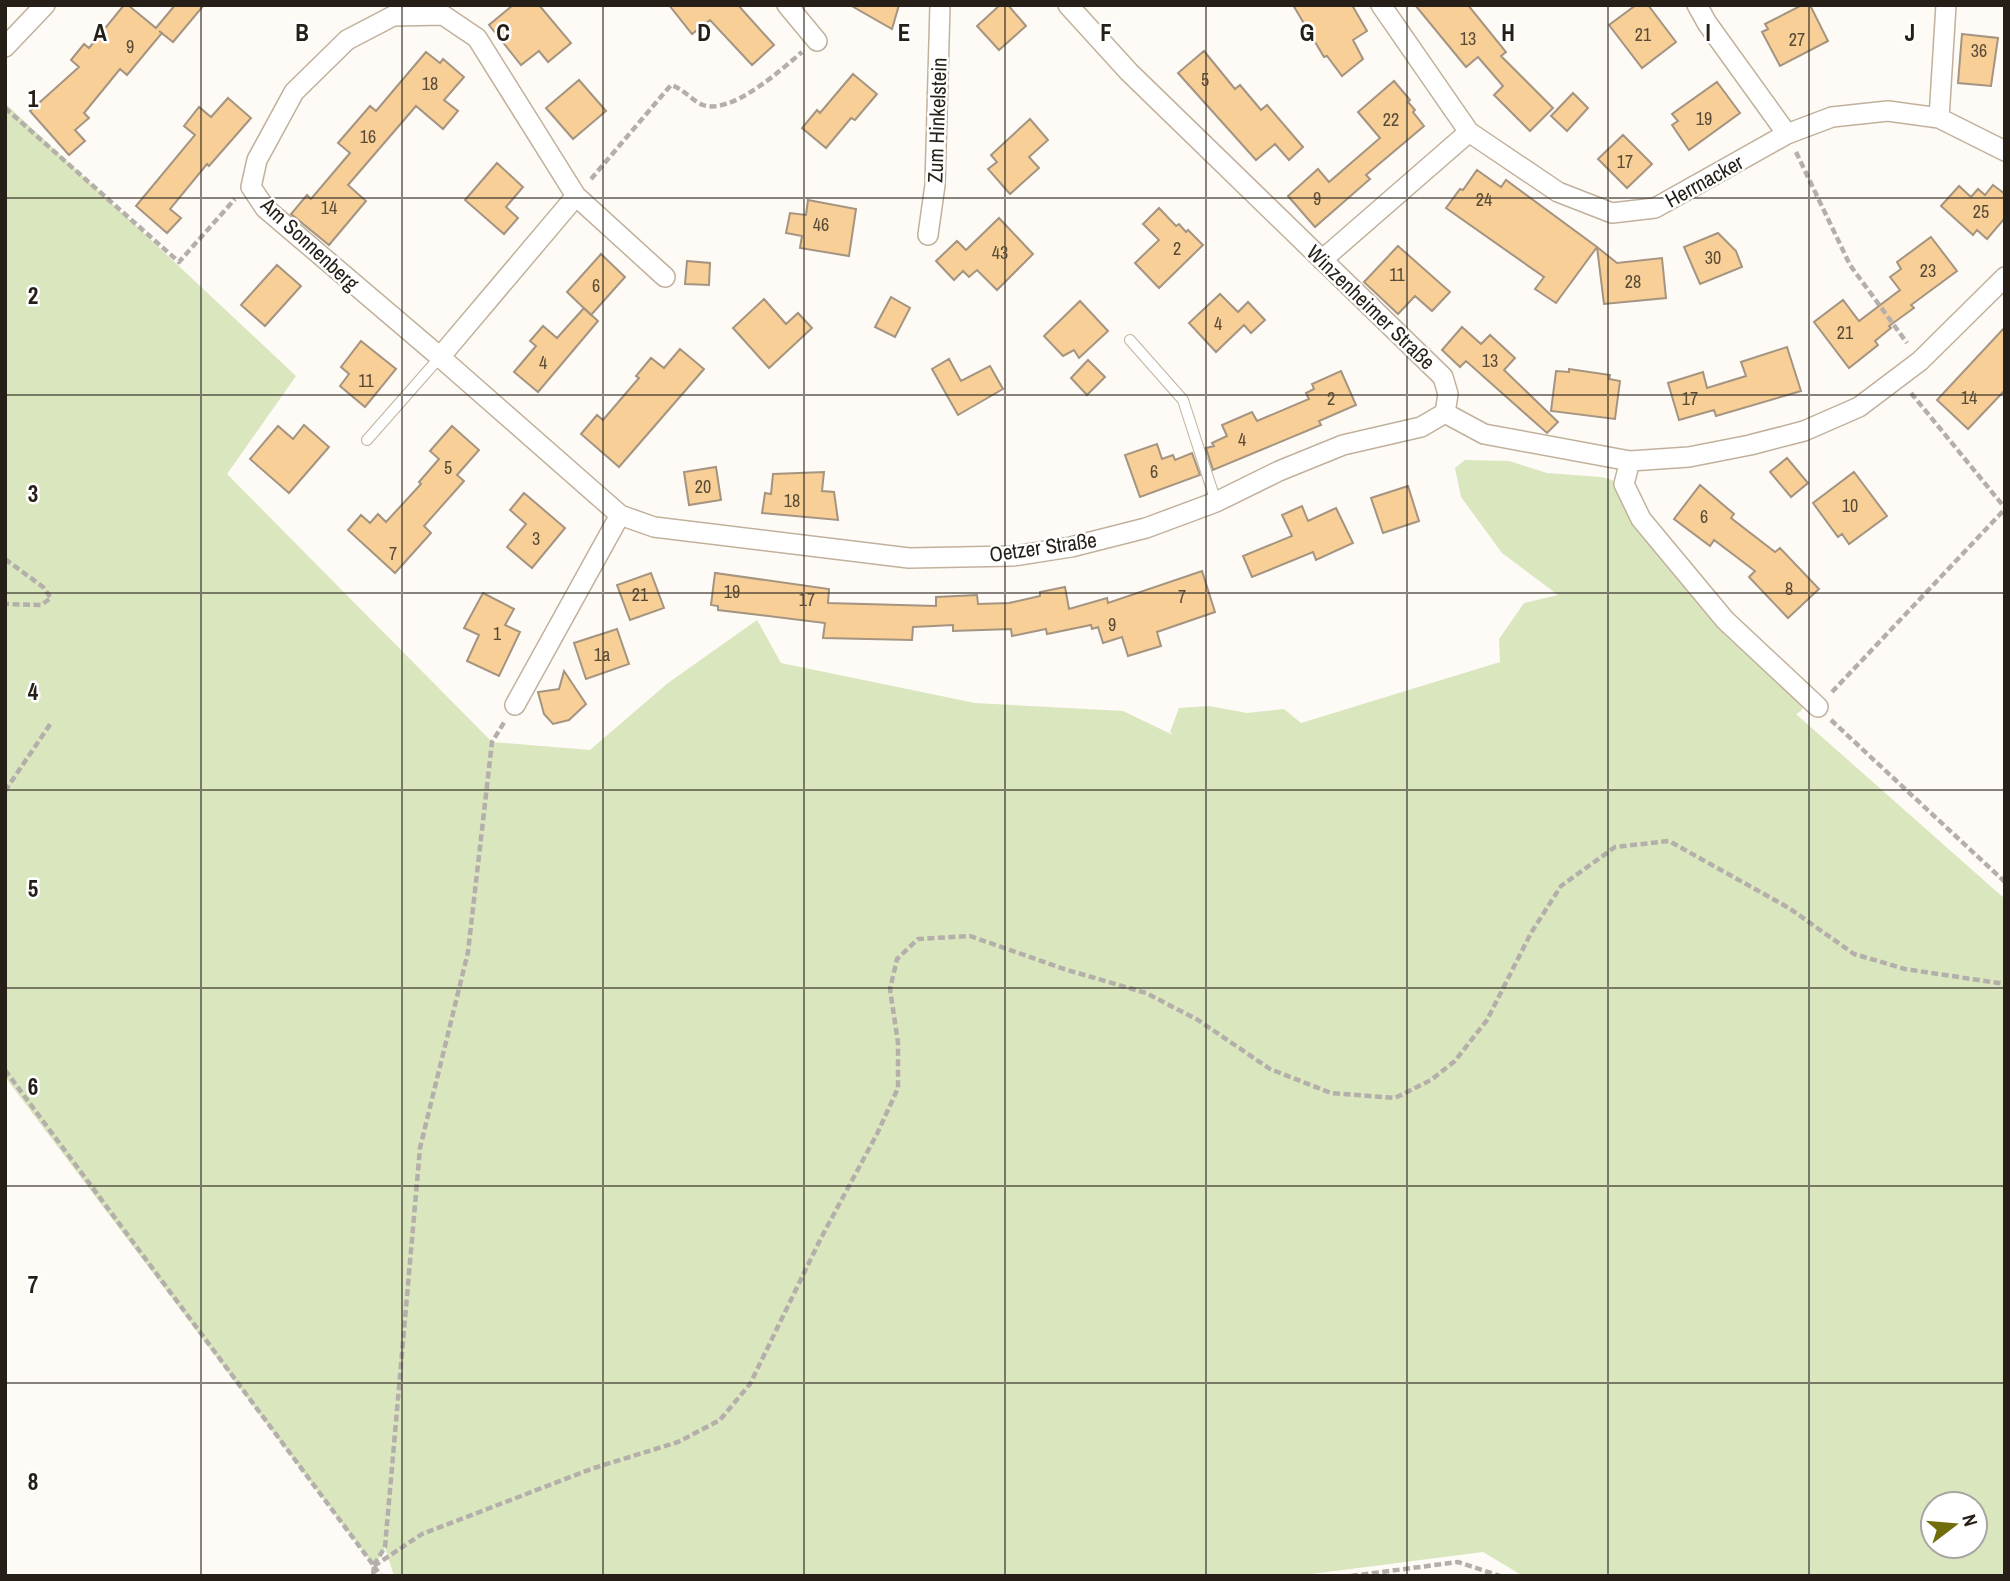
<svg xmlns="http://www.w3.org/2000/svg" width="2010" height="1581" viewBox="0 0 2010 1581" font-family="'Archivo Narrow',sans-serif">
<rect width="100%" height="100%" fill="#fefaf6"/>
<path fill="#dae6be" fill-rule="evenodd" d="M 5,103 L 296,376 L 227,474 L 492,742 L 590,750 L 668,683 L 757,620 L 781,663 L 975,703 L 1123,711 L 1173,735 L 1170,732 L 1179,708 L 1209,706 L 1247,713 L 1284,709 L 1301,723 L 1500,662 L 1499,639 L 1524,603 L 1558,595 L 1502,553 L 1461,497 L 1455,468 L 1465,460 L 1509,461 L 1547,473 L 1601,477 L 1612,480 L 1621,493 L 1628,516 L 1806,700 L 1801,711 L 1796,714 L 2005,899 L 2005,1576 L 1523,1576 L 1483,1552 L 1296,1576 L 394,1576 L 385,1548 L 374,1566 L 5,1077 ZM 1933,1504 L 1975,1504 L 1975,1546 L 1933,1546 Z"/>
<path fill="#f7cf97" stroke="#a49480" stroke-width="2" d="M 124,5 L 128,5 L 156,28 L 175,5 L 204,5 L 173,42 L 159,31 L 162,33 L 127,75 L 120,69 L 84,113 L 89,118 L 75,130 L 85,141 L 69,155 L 30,111 L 79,67 L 71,60 L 84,44 L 89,48 Z
M 513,5 L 539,5 L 571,43 L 548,62 L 539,51 L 521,65 L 489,25 Z
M 669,5 L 738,5 L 774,45 L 752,65 L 710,20 L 692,34 Z
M 850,5 L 899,5 L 892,29 Z
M 1000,5 L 1008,5 L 1026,26 L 999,50 L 977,26 Z
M 1293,5 L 1352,5 L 1367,31 L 1353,40 L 1363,59 L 1342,76 L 1327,56 L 1324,57 Z
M 1415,5 L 1468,5 L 1506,52 L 1501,56 L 1553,108 L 1530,131 L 1494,95 L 1503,86 L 1478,57 L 1466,67 Z
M 1636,5 L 1648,5 L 1676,42 L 1642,68 L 1609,25 Z
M 1802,5 L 1810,5 L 1828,41 L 1780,66 L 1762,32 L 1768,29 L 1765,24 Z
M 1962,34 L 1998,38 L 1991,86 L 1958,83 Z
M 1204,51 L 1235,89 L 1240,85 L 1261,110 L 1267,105 L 1303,147 L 1289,160 L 1275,144 L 1256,160 L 1178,73 Z
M 426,52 L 440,63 L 443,59 L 464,77 L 444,100 L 458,111 L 443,129 L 416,106 L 348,185 L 366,201 L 329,245 L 291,214 L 307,195 L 311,199 L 350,153 L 338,143 L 370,106 L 376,111 Z
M 853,74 L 877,94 L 855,120 L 851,118 L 826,148 L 802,128 L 817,110 L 820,113 Z
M 579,80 L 606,111 L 573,139 L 546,108 Z
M 1394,81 L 1410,100 L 1408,102 L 1415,110 L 1413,112 L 1424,126 L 1366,175 L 1370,179 L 1315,227 L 1288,196 L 1318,169 L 1329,182 L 1380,138 L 1358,112 Z
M 1717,82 L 1740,113 L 1689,150 L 1672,125 L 1678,121 L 1672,114 Z
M 1573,93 L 1588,108 L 1567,131 L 1551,116 Z
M 228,98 L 251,118 L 209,166 L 207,164 L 170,209 L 181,218 L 167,233 L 136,206 L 195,135 L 184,126 L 199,107 L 211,117 Z
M 1030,119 L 1048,140 L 1029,157 L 1039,168 L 1010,194 L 988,169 L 997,162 L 991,155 Z
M 1623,135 L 1652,164 L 1627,188 L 1598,159 Z
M 497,163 L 523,187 L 506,207 L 518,218 L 504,234 L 465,200 Z
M 1477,170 L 1501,187 L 1506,180 L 1597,247 L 1556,303 L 1535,289 L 1544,277 L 1446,208 L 1460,189 L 1463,190 Z
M 1993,185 L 2005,194 L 2005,218 L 1987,239 L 1977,230 L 1973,235 L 1941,206 L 1959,186 L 1971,197 L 1978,189 L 1985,195 Z
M 808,200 L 856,209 L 849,256 L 800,248 L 802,236 L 786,233 L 790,213 L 806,215 Z
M 1159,208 L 1176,226 L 1179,224 L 1186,232 L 1188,230 L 1203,245 L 1159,288 L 1135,263 L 1159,240 L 1143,224 Z
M 999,218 L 1033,254 L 997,290 L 977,270 L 969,277 L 963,271 L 954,280 L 936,261 L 957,241 L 966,250 Z
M 1718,233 L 1736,251 L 1742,267 L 1700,284 L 1684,247 Z
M 1931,237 L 1957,271 L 1911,305 L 1914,308 L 1889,326 L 1891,328 L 1875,341 L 1878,345 L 1849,368 L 1814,322 L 1843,300 L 1859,321 L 1900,290 L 1890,277 L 1901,269 L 1897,262 Z
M 1398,246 L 1450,292 L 1432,311 L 1415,296 L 1398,314 L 1364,282 Z
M 1597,247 L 1617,263 L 1662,258 L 1666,298 L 1604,304 Z
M 601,254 L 625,277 L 591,315 L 567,292 Z
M 687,261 L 710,263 L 709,285 L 685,284 Z
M 277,265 L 301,286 L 265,326 L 241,305 Z
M 1220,294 L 1238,312 L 1248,302 L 1265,320 L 1251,333 L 1244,325 L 1216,352 L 1189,323 Z
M 891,297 L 910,308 L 895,337 L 875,327 Z
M 764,299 L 786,324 L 798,313 L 812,328 L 769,368 L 733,328 Z
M 1080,301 L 1108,331 L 1079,358 L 1074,350 L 1063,356 L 1044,336 Z
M 584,308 L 598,321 L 538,392 L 514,372 L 536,346 L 530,341 L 543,326 L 557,338 Z
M 1462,327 L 1481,344 L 1490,335 L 1515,358 L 1504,370 L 1558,422 L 1547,433 L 1466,361 L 1460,367 L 1442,350 Z
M 2005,327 L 2005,390 L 1968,429 L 1937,400 Z
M 361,341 L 396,369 L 365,407 L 340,386 L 349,374 L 341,367 Z
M 1787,347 L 1801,391 L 1716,416 L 1714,410 L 1679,420 L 1668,383 L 1703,372 L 1707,388 L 1746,376 L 1741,362 Z
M 680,349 L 704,369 L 619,467 L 581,434 L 597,415 L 603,420 L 639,378 L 636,376 L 651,358 L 664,368 Z
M 949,359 L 961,381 L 990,366 L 1003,389 L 958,415 L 932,369 Z
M 1088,360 L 1105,377 L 1087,395 L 1071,378 Z
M 1569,369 L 1610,375 L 1609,379 L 1620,381 L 1615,419 L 1551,411 L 1556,371 L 1569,372 Z
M 1341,371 L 1356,405 L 1319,421 L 1321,425 L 1213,470 L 1206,448 L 1214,446 L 1212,443 L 1227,436 L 1222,425 L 1252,412 L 1257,421 L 1309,399 L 1306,393 L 1314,389 L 1312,384 Z
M 304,425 L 329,447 L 289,493 L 250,459 L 278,426 L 293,439 Z
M 452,426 L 479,450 L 457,475 L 464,481 L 424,526 L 431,533 L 395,573 L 348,530 L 361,515 L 370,523 L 378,514 L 386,522 L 421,484 L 419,482 L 439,459 L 430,451 Z
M 1157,444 L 1162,459 L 1173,455 L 1175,460 L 1192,453 L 1200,475 L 1140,497 L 1125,455 Z
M 1787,458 L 1808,483 L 1791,497 L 1770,472 Z
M 716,467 L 721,500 L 689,505 L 684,472 Z
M 824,472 L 822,491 L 834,492 L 838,520 L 762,513 L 765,493 L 771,494 L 773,474 Z
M 1854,472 L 1887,516 L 1849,544 L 1842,534 L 1838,537 L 1813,503 Z
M 1700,485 L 1734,514 L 1731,518 L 1775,552 L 1780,548 L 1819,589 L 1788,618 L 1749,577 L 1755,571 L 1714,540 L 1710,546 L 1674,519 Z
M 1408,486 L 1419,521 L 1383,533 L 1371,498 Z
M 524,493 L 565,528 L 532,568 L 507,547 L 526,524 L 510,510 Z
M 1302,506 L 1308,521 L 1336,508 L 1353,543 L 1316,560 L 1313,552 L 1252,577 L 1243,556 L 1292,536 L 1282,515 Z
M 1202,571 L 1215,612 L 1157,632 L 1161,646 L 1128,656 L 1122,637 L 1103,643 L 1098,627 L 1092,629 L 1091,625 L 1047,634 L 1046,629 L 1012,636 L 1011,629 L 953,631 L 953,625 L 913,627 L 912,640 L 823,638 L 825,623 L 718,610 L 718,606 L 711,605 L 715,573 L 829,589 L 828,603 L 936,606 L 936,597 L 977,595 L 978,604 L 1009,603 L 1040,596 L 1040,592 L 1065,587 L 1069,609 L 1107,598 L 1108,603 Z
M 651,573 L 664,608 L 630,620 L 617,585 Z
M 483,593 L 514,609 L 505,625 L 520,632 L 499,676 L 467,661 L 479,635 L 464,628 Z
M 617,629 L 629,664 L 586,679 L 574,643 Z
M 564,671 L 586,704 L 569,720 L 553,724 L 544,714 L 538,692 L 559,689 Z"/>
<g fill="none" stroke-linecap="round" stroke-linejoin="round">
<g stroke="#c1b19c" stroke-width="12">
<path id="service" d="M 1130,340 L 1183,400 L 1216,502
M 367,440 L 440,357"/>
</g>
<g stroke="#c1b19c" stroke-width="22">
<path id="minor" d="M 787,5 L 817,41
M 1068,5 L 1129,72 L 1443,377 L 1448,394 L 1445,413
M 1381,5 L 1469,132 L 1558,192 L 1612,213 L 1655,208 L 1787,134 L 1832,117 L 1888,111 L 1939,118 L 2005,151
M 1697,5 L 1707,23 L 1787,134
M 5,47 L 45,5
M 1939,118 L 1946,5
M 576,196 L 665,277
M 928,235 L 935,185 L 940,5
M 1322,260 L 1469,132
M 440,357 L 265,208 L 251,187 L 257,160 L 294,92 L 347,40 L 393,16 L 443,15 L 477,38 L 576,196 L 440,357 L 620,515 L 654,527 L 909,558 L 1013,556 L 1071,547 L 1146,528 L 1216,502 L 1279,471 L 1343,445 L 1421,427 L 1445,413
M 1445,413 L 1484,434 L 1630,461 L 1689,457 L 1750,445 L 1804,431 L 1859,407 L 1920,361 L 2005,277
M 1630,461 L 1624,484 L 1641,519 L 1725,620 L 1818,707
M 515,705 L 620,515"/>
</g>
<path stroke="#b4afaa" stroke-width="4.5" stroke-dasharray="7 3.5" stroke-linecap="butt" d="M 5,108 L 179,262 L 235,199
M 1796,152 L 1850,265 L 1907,343
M 591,179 L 671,85 C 684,89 692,101 703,105 C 732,115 782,69 802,52
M 1911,393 L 2005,508
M 5,559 L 43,587 L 51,598 L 41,605 L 5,604
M 1832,692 L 2005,509
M 1831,720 L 2005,882
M 5,791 L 51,723
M 5,1070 L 374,1566 L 373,1576
M 374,1565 L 385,1547 L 420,1148 L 468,952 L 492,742 L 505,721
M 374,1566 L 422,1534 L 594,1468 L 678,1442 L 720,1420 L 750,1384 L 821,1238 L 877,1134 L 898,1088 L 898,1043 L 890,989 L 897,959 L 918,939 L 970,936 L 1064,969 L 1146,993 L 1198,1020 L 1270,1069 L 1331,1093 L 1395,1098 L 1431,1080 L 1455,1061 L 1487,1020 L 1531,933 L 1561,886 L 1615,847 L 1669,841 L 1789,908 L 1854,954 L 1905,969 L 2005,984
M 374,1566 L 381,1576
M 1351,1576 L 1458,1562 L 1500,1576"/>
<use href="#service" stroke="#fff" stroke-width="10"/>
<use href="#minor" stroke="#fff" stroke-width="19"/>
</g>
<path fill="none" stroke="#251f17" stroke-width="2" stroke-opacity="0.55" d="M 201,5 L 201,1576M 402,5 L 402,1576M 603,5 L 603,1576M 804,5 L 804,1576M 1005,5 L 1005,1576M 1206,5 L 1206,1576M 1407,5 L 1407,1576M 1608,5 L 1608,1576M 1809,5 L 1809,1576M 5,198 L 2005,198M 5,395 L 2005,395M 5,593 L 2005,593M 5,790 L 2005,790M 5,988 L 2005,988M 5,1186 L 2005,1186M 5,1383 L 2005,1383"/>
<g text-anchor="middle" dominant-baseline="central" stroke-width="5" stroke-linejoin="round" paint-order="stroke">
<g font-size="18" fill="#5a4b37">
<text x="1643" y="34">21</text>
<text x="1468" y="38">13</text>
<text x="1797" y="39">27</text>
<text x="130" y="46">9</text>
<text x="1979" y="50">36</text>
<text x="1205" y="79">5</text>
<text x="430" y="83">18</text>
<text x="1704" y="118">19</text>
<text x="1391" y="119">22</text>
<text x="368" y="136">16</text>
<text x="1625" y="161">17</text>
<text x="1317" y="198">9</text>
<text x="1484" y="199">24</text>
<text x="329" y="207">14</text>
<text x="1981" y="211">25</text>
<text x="821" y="224">46</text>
<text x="1177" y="248">2</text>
<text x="1000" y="252">43</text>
<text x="1713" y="257">30</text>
<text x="1928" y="270">23</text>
<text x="1397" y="274">11</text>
<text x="1633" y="281">28</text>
<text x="596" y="285">6</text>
<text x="1218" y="323">4</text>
<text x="1845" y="332">21</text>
<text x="1490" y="360">13</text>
<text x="543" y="362">4</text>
<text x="366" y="380">11</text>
<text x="1969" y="397">14</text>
<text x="1331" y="398">2</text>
<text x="1690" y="398">17</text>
<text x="1242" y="439">4</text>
<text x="448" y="467">5</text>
<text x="1154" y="471">6</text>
<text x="703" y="486">20</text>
<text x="792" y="500">18</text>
<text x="1850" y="505">10</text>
<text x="1704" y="516">6</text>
<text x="536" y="538">3</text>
<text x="393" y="553">7</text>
<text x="1789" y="588">8</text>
<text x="732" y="591">19</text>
<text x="640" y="594">21</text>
<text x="1182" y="596">7</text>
<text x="807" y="599">17</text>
<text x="1112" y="624">9</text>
<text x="497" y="633">1</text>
<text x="602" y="654">1a</text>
</g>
<g font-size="21" fill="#251f17" stroke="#fff">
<text transform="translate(937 120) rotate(-88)">Zum Hinkelstein</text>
<text transform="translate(1704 181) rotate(-29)">Herrnacker</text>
<text transform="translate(310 244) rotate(43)">Am Sonnenberg</text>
<text transform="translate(1371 307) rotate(44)">Winzenheimer Straße</text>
<text transform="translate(1043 547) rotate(-8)">Oetzer Straße</text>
</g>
</g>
<g font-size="23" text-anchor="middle" font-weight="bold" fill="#251f17" stroke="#fff" stroke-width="5" stroke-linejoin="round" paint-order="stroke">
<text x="100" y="41">A</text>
<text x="302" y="41">B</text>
<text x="503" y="41">C</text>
<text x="704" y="41">D</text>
<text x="904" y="41">E</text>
<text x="1106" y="41">F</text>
<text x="1307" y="41">G</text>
<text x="1508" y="41">H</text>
<text x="1708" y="41">I</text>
<text x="1910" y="41">J</text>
<text x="33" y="107">1</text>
<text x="33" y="304">2</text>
<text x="33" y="502">3</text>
<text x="33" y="700">4</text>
<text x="33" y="897">5</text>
<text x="33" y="1095">6</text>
<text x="33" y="1293">7</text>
<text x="33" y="1490">8</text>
</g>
<rect width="2010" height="1581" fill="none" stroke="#251f17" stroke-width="14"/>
<g transform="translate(1954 1525) rotate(74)"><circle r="33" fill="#ffffff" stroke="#a8a5a2" stroke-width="2"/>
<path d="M0-5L12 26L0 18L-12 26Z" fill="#706d0b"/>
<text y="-10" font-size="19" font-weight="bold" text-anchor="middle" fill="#251f17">N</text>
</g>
</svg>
